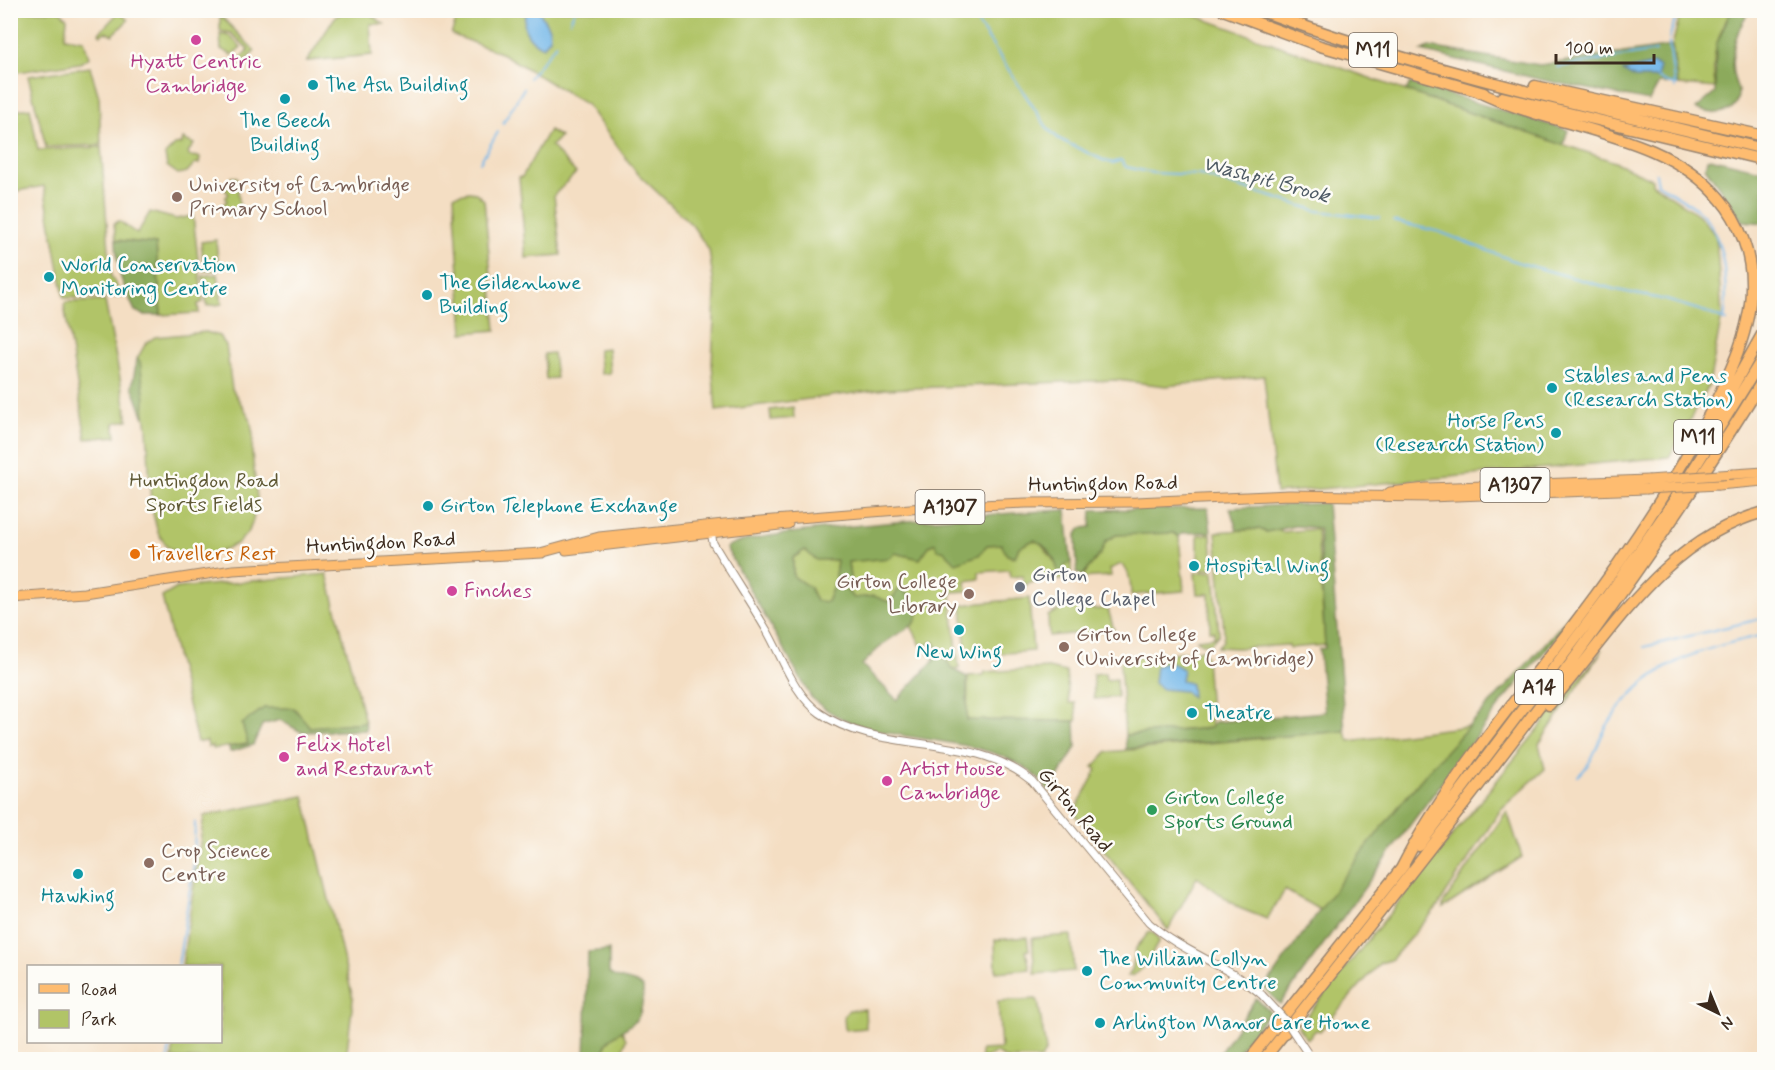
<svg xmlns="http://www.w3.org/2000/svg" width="1775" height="1070" viewBox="0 0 1775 1070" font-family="Mynerve,sans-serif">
<rect width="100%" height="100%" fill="#fdfcf7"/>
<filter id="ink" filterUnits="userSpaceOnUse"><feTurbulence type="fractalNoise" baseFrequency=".0167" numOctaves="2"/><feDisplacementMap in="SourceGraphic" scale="12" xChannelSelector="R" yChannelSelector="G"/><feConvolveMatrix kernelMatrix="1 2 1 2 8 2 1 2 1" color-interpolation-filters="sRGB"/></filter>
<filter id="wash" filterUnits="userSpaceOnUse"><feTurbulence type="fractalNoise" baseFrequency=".008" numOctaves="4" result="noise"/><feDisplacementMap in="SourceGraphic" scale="24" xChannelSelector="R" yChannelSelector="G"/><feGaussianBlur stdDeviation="1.35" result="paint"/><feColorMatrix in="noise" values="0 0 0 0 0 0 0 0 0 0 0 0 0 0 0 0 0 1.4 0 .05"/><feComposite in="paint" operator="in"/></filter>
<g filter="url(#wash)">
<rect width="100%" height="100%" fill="#f4dec3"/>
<path fill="#b1c467" stroke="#767742" stroke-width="1.5" d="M 347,10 L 366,11 L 384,24 L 370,24 L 372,55 L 307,61 L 335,17 Z
M 460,10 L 1182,11 L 1409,92 L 1615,162 L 1652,179 L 1652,183 L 1699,215 L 1716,236 L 1722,315 L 1709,385 L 1669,457 L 1276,493 L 1264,376 L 1166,386 L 1116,380 L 886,389 L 716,411 L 712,364 L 715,294 L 709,250 L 692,225 L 636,172 L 587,105 L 503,54 L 451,34 Z
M 10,11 L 60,11 L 67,18 L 65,37 L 84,40 L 89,58 L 80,63 L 11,73 Z
M 1681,11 L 1731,11 C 1718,34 1709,60 1716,88 L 1678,85 L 1672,46 Z
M 119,12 L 128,20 L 113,35 L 105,32 L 101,35 L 99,33 Z
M 220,15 L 255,51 L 241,65 L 239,60 L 249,50 L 231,33 L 220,31 Z
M 220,34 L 230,36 L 241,47 L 232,55 L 221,49 Z
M 90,67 L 99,97 L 101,145 L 46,147 L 28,76 Z
M 30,108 L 38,150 L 101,147 L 111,276 L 123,297 L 64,298 L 44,186 L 11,192 L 11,111 Z
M 549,130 L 560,137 L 551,146 L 576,173 L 554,195 L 561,255 L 526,258 L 519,177 L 522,177 Z
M 183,139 L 194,144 L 188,152 L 189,156 L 200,157 L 199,164 L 195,163 L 187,172 L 178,174 L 167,166 L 165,155 L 175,145 L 182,144 Z
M 231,177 L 237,177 L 240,215 L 231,216 L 221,206 L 227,201 L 225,198 L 229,194 L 225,190 L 230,185 Z
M 469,192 L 476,193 L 484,200 L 496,330 L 463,333 L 454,195 Z
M 150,212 L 176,219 L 193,216 L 203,302 L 198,304 L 199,313 L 161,315 L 156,244 L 116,240 L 114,224 L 119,221 L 137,234 Z
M 216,240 L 219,270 L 204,271 L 201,242 Z
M 218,274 L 222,304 L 207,306 L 203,276 Z
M 105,301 L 128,420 L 114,423 L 116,436 L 86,439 L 64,305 L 66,302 Z
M 206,332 L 219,336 L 226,345 L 232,389 L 250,418 L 253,435 L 252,453 L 257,498 L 253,520 L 249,531 L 238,543 L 218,553 L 186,556 L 167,547 L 158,533 L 151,506 L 147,428 L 137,359 L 146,343 L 155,337 Z
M 608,348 L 610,373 L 601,374 L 598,349 Z
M 553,353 L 556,378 L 546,379 L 544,354 Z
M 793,407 L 794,418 L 771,420 L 770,410 Z
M 1259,529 L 1266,532 L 1279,529 L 1281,532 L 1317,529 L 1325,645 L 1290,648 L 1289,645 L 1237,648 L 1217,647 L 1223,641 L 1224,633 L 1216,532 Z
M 1144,532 L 1174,533 L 1179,537 L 1184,591 L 1131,595 C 1131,585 1130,570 1121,564 L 1110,569 L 1111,576 L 1082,578 L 1106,541 L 1116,535 Z
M 1211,534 L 1213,568 L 1202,570 L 1201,563 L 1198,563 L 1198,535 Z
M 1034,540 L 1041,543 L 1057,565 L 1071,562 L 1071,575 L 1067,579 L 1032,582 L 1024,586 L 1023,576 L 1010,577 L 1009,570 L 979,572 L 979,579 L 966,581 L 967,591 L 952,592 L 951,597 L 959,668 L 952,669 L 934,642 L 922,647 L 911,626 L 914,622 C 891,604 885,595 854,598 L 845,589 L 850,578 L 848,562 L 895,553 L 920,559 L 929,546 L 936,543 C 952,559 972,564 987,545 L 1001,544 L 1012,558 L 1015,557 L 1019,547 Z
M 805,550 L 828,561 L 837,560 L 834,584 L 827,602 L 816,601 L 810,588 L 793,576 L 793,558 Z
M 1214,571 L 1219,634 L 1211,643 L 1202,644 L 1197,639 L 1214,637 L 1214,631 L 1210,631 L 1209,594 L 1197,594 L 1195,573 Z
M 327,574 L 365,722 L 310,727 L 264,708 L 248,744 L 213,749 L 213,746 L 208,747 L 207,741 L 197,742 L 162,597 L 177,588 Z
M 1029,598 L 1033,651 L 966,656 L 962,605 Z
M 1088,605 L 1092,609 L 1108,609 L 1114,630 L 1049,636 L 1048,616 L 1066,606 Z
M 1603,649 L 1539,744 L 1545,769 L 1501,809 L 1438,906 L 1391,960 L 1380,963 L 1320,1031 L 1316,1030 L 1307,1039 L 1298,1027 Z
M 1202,650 L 1206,656 L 1211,728 L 1125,735 L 1120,664 L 1124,658 Z
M 1048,668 L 1066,672 L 1069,703 L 1075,703 L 1077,721 L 967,720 L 968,676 L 984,675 L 985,672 Z
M 1105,673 L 1106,680 L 1116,679 L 1117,697 L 1094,699 L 1093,674 Z
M 1469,726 L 1419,782 L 1320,910 L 1285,890 L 1267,919 L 1239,908 L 1197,877 L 1168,930 L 1074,813 L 1097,769 L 1093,767 L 1107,752 L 1345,731 L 1349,741 Z
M 304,796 L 353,999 L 346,1059 L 172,1059 L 174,1042 L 220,1042 L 220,966 L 182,966 L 204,816 Z
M 1507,811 L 1522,857 L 1443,908 L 1443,904 Z
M 1150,931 L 1155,934 L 1159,941 C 1152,953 1142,977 1127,976 L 1132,970 L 1136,948 Z
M 1071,935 L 1074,971 L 1035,974 L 1032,938 Z
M 1027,937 L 1029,950 L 1026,951 L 1030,969 L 996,972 L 995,940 Z
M 1036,999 L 1038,1001 L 1046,1050 L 1041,1059 L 1007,1059 L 996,1053 L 981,1059 L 981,1050 L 1001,1049 L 998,1001 Z
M 865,1009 L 866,1028 L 845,1030 L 844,1016 L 849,1010 Z
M 622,1031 L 626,1039 L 623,1049 L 628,1059 L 605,1059 C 602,1045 610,1037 622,1031 Z"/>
<path fill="#8caa5c" stroke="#646a3d" stroke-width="1.5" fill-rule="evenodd" d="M 1731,11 L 1749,11 C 1741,24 1734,38 1733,54 C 1732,61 1732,71 1734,78 C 1735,83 1738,87 1738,91 C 1739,117 1713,115 1696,109 L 1715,93 L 1716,45 Z
M 1672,46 L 1678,85 L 1659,83 L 1649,101 L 1538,79 L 1421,51 L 1429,47 L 1540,65 Z
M 1410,83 L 1568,130 L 1563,145 L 1406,91 Z
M 1710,158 L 1764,171 L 1764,223 L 1742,221 L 1705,167 L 1707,160 Z
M 116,240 L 156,244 L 161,315 L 144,315 L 135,311 C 121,281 117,273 116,240 Z
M 137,359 L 140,361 L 145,399 L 144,418 L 132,386 Z
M 1327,503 L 1345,731 L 1126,749 L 1125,735 L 1211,728 L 1214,722 L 1325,712 L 1319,649 L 1325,648 L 1319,528 L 1295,526 L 1266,532 L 1259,529 L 1237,530 L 1230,508 Z
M 1208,508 L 1211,532 L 1182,533 L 1179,537 L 1174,533 L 1116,535 L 1106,541 L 1101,553 L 1082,576 L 1077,573 L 1076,536 L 1081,528 L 1091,527 L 1092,510 Z
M 1066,510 L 1071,562 L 1065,565 L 1062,573 L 1058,573 C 1056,559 1047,545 1034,540 L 1019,547 L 1015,557 L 1007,555 L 1001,544 L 987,545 L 979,555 L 956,563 L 943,550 L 938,550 L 935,543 L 929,546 L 920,559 L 895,553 L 890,558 L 848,562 L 850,578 L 845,589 L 854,598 L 874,596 L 889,602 L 900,588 C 913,596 926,614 911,626 C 905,631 897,634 890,639 C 880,646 871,656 862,665 L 897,700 L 935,659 L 922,647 L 934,642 L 952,669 L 967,677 L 967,720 L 1075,721 L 1076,747 L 1050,791 C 1043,784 1036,774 1027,769 C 964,727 865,751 811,697 L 726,548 C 736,530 1027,512 1066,510 ZM 805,550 L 816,560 L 837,560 L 834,584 L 827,602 L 816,601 L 810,588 L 793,576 L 793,558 Z
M 1574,609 L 1577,612 L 1504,700 L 1410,825 L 1280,1004 L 1264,988 C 1314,918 1363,848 1418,783 C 1468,723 1526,670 1574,609 Z
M 264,708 L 294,708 L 310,727 L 365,722 L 366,730 L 301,732 L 280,720 L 262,725 L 253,745 L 230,752 L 229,747 L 248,744 L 242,724 Z
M 609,950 L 609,973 C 620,982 632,978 643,987 C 643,996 642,1012 637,1019 C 625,1033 599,1036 605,1059 L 585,1059 L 588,952 Z
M 1256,998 L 1271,1013 L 1267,1015 L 1232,1059 L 1216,1059 Z"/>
<path fill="#73b7e9" stroke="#577084" stroke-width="1.5" d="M 527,11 L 539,11 L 549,28 L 550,38 L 543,47 C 527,40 520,27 527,11 Z
M 1654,64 L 1659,67 L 1658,78 L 1635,78 L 1623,71 Z
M 1168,661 L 1183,669 L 1181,680 L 1191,684 L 1192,697 L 1184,691 L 1162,689 L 1154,683 L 1156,666 Z"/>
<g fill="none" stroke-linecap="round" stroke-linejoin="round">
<path stroke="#73b7e9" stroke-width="2" d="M 969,10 L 1048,129 L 1059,139 L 1105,161 L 1113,163 L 1121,160 L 1126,167 L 1153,173 L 1200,175 L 1318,211 L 1380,218
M 570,21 L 575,10
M 1669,39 L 1678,10
M 1669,43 L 1675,88
M 1558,67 L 1656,51
M 529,78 L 556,44
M 1658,78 L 1669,84 L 1676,85
M 503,123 L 524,88
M 480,162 L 498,132
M 1656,174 L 1658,184 C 1700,209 1717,217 1724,268 C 1726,286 1727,301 1724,320
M 1393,221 L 1440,232 L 1517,262 L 1617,290 L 1666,300 L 1706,312 L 1727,321
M 1644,647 L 1764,618
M 1578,776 C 1594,763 1597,741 1608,724 C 1646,664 1699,649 1764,635
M 178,966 L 194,863 L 195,822
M 168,1060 L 170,1042"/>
</g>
</g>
<g filter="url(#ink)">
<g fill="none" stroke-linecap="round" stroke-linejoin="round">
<g stroke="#988470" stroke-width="9">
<path id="minor" d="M 711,531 L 713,543 C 730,572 749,600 766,629 C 782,656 793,694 820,713 C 881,756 970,730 1032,781 L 1149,923 C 1183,953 1228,965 1262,995"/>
</g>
<g stroke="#988470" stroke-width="11">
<path id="major" d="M 1734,474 L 1764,472
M 1718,485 L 1764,481
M 1384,496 L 1390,492 L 1427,488 L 1648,480
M 566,550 L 788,524
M 540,553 L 599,537 L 724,524 L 935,507 L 1026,503 L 1136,502 L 1289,495 L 1428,497 L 1646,489
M 10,598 L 85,593 L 233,570 L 543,553"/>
</g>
<g stroke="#988470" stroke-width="13">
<path id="highway" d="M 1223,10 L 1320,46 L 1484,93
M 1259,10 C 1423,71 1595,108 1764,149
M 1535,86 L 1764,136
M 1502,97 L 1764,160
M 1706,435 L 1764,331
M 1549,705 C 1613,631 1664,539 1764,512
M 1419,846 L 1608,596 L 1673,502 L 1764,356
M 1401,869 C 1446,781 1511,707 1571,628 C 1623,560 1672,488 1711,411 C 1730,373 1751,330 1751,287 C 1752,256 1740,222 1720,199 C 1664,131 1552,129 1477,91
M 1249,1060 L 1404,865
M 1263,1060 C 1439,838 1616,619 1764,378"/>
</g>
<use href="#minor" stroke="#fff" stroke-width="7"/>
<use href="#major" stroke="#febc70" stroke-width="9"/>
<use href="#highway" stroke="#febc70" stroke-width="10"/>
<g stroke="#988470" stroke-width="9" stroke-linecap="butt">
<path id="minor-bridge" d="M 1262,995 L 1286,1021 L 1312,1060"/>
</g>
<g stroke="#988470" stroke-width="11" stroke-linecap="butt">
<path id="major-bridge" d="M 1648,480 L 1734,474
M 1646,489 L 1718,485"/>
</g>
<use href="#minor-bridge" stroke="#fff" stroke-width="7"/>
<use href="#major-bridge" stroke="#febc70" stroke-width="9"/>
</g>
</g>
<g fill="#d1479c" stroke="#fdfcf7" stroke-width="2">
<circle cx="196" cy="40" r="6"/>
<circle cx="452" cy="591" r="6"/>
<circle cx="284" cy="757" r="6"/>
<circle cx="887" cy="781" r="6"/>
</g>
<g fill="#0f9aa8" stroke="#fdfcf7" stroke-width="2">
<circle cx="313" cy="85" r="6"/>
<circle cx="285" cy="99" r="6"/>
<circle cx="49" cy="277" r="6"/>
<circle cx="427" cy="295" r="6"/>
<circle cx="1552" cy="388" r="6"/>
<circle cx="1556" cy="433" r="6"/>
<circle cx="428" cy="506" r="6"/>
<circle cx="1194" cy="566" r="6"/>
<circle cx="959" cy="630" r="6"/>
<circle cx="1192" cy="713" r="6"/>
<circle cx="78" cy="874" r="6"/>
<circle cx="1087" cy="971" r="6"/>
<circle cx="1100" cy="1023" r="6"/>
</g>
<g fill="#8d6e63" stroke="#fdfcf7" stroke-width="2">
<circle cx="177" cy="197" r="6"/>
<circle cx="969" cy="594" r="6"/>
<circle cx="1064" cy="647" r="6"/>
<circle cx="149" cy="863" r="6"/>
</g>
<circle fill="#e8710a" stroke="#fdfcf7" stroke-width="2" cx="135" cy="554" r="6"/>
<circle fill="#6b7280" stroke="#fdfcf7" stroke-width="2" cx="1020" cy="587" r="6"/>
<circle fill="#2e9e5b" stroke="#fdfcf7" stroke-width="2" cx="1152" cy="810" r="6"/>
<g text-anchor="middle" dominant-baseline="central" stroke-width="5" stroke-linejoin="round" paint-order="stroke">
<g fill="#fdfcf7" stroke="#75695f" stroke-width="1.5">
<rect x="1349" y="33" width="48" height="34" rx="4.5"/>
<rect x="1674" y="420" width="48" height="34" rx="4.5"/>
<rect x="1480.5" y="468" width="69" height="34" rx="4.5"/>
<rect x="915.5" y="490" width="69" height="34" rx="4.5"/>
<rect x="1515" y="670" width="48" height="34" rx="4.5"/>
</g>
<g font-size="20" font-weight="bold" fill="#3b2a1e">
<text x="1373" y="50">M11</text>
<text x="1698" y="437">M11</text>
<text x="1515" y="485">A1307</text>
<text x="950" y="507">A1307</text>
<text x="1539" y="687">A14</text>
</g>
<g font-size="21" fill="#b23c85" stroke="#fdfcf7" text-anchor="start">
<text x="196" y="62" text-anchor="middle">Hyatt Centric<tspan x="196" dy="24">Cambridge</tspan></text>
<text x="464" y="591">Finches</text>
<text x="296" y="745">Felix Hotel<tspan x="296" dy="24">and Restaurant</tspan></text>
<text x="899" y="769">Artist House<tspan x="899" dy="24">Cambridge</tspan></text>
</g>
<g font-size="21" fill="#0d838f" stroke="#fdfcf7" text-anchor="start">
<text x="325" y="85">The Ash Building</text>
<text x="285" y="121" text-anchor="middle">The Beech<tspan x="285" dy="24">Building</tspan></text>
<text x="61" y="265">World Conservation<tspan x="61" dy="24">Monitoring Centre</tspan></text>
<text x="439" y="283">The Gildenhowe<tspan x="439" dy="24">Building</tspan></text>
<text x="1564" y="376">Stables and Pens<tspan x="1564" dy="24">(Research Station)</tspan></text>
<text x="1544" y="421" text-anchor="end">Horse Pens<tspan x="1544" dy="24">(Research Station)</tspan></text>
<text x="440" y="506">Girton Telephone Exchange</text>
<text x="1206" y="566">Hospital Wing</text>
<text x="959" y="652" text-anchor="middle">New Wing</text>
<text x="1204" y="713">Theatre</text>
<text x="78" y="896" text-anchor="middle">Hawking</text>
<text x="1099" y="959">The William Collyn<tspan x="1099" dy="24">Community Centre</tspan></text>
<text x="1112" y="1023">Arlington Manor Care Home</text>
</g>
<g font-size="21" fill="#785e54" stroke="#fdfcf7" text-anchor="start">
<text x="189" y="185">University of Cambridge<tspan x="189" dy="24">Primary School</tspan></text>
<text x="957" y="582" text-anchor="end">Girton College<tspan x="957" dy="24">Library</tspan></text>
<text x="1076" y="635">Girton College<tspan x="1076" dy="24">(University of Cambridge)</tspan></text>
<text x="161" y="851">Crop Science<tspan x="161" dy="24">Centre</tspan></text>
</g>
<g font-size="21" fill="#5e5834" stroke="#fdfcf7">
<text x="204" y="481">Huntingdon Road<tspan x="204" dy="24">Sports Fields</tspan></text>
</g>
<g font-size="21" fill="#3b2a1e" stroke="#fdfcf7">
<text transform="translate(1103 484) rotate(-1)">Huntingdon Road</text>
<text transform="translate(381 543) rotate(-3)">Huntingdon Road</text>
<text transform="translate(1075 810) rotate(50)">Girton Road</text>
</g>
<g font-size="21" fill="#c56008" stroke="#fdfcf7" text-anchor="start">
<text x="147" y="554">Travellers Rest</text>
</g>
<g font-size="21" fill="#5b616d" stroke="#fdfcf7" text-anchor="start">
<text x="1032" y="575">Girton<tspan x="1032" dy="24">College Chapel</tspan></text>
</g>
<g font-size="21" fill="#27864d" stroke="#fdfcf7" text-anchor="start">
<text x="1164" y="798">Girton College<tspan x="1164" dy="24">Sports Ground</tspan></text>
</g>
<g font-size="22" font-style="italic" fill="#4f5b65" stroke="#fdfcf7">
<text transform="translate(1266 180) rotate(15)">Washpit Brook</text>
</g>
</g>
<rect width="1775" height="1070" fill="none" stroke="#fdfcf7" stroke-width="36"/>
<rect x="27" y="965" width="195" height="78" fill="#fdfcf7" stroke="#afa8a0" stroke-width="1.5"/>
<rect x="39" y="984" width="30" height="9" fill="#febc70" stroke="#afa8a0" stroke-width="1.5"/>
<text x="81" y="995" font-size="18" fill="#3b2a1e">Road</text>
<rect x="39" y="1010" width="30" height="18" fill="#b1c467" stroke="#afa8a0" stroke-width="1.5"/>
<text x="81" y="1025" font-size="18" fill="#3b2a1e">Park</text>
<g transform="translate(1718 1013) rotate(137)" stroke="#fdfcf7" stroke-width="4.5" paint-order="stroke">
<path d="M0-4.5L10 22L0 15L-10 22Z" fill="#3b2a1e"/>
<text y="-9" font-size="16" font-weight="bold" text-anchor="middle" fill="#3b2a1e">N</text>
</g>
<path d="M1556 54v9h98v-9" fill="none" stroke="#3b2a1e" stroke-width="3"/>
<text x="1565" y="54" font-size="18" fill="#3b2a1e" stroke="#fdfcf7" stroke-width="4.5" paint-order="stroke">100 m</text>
</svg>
